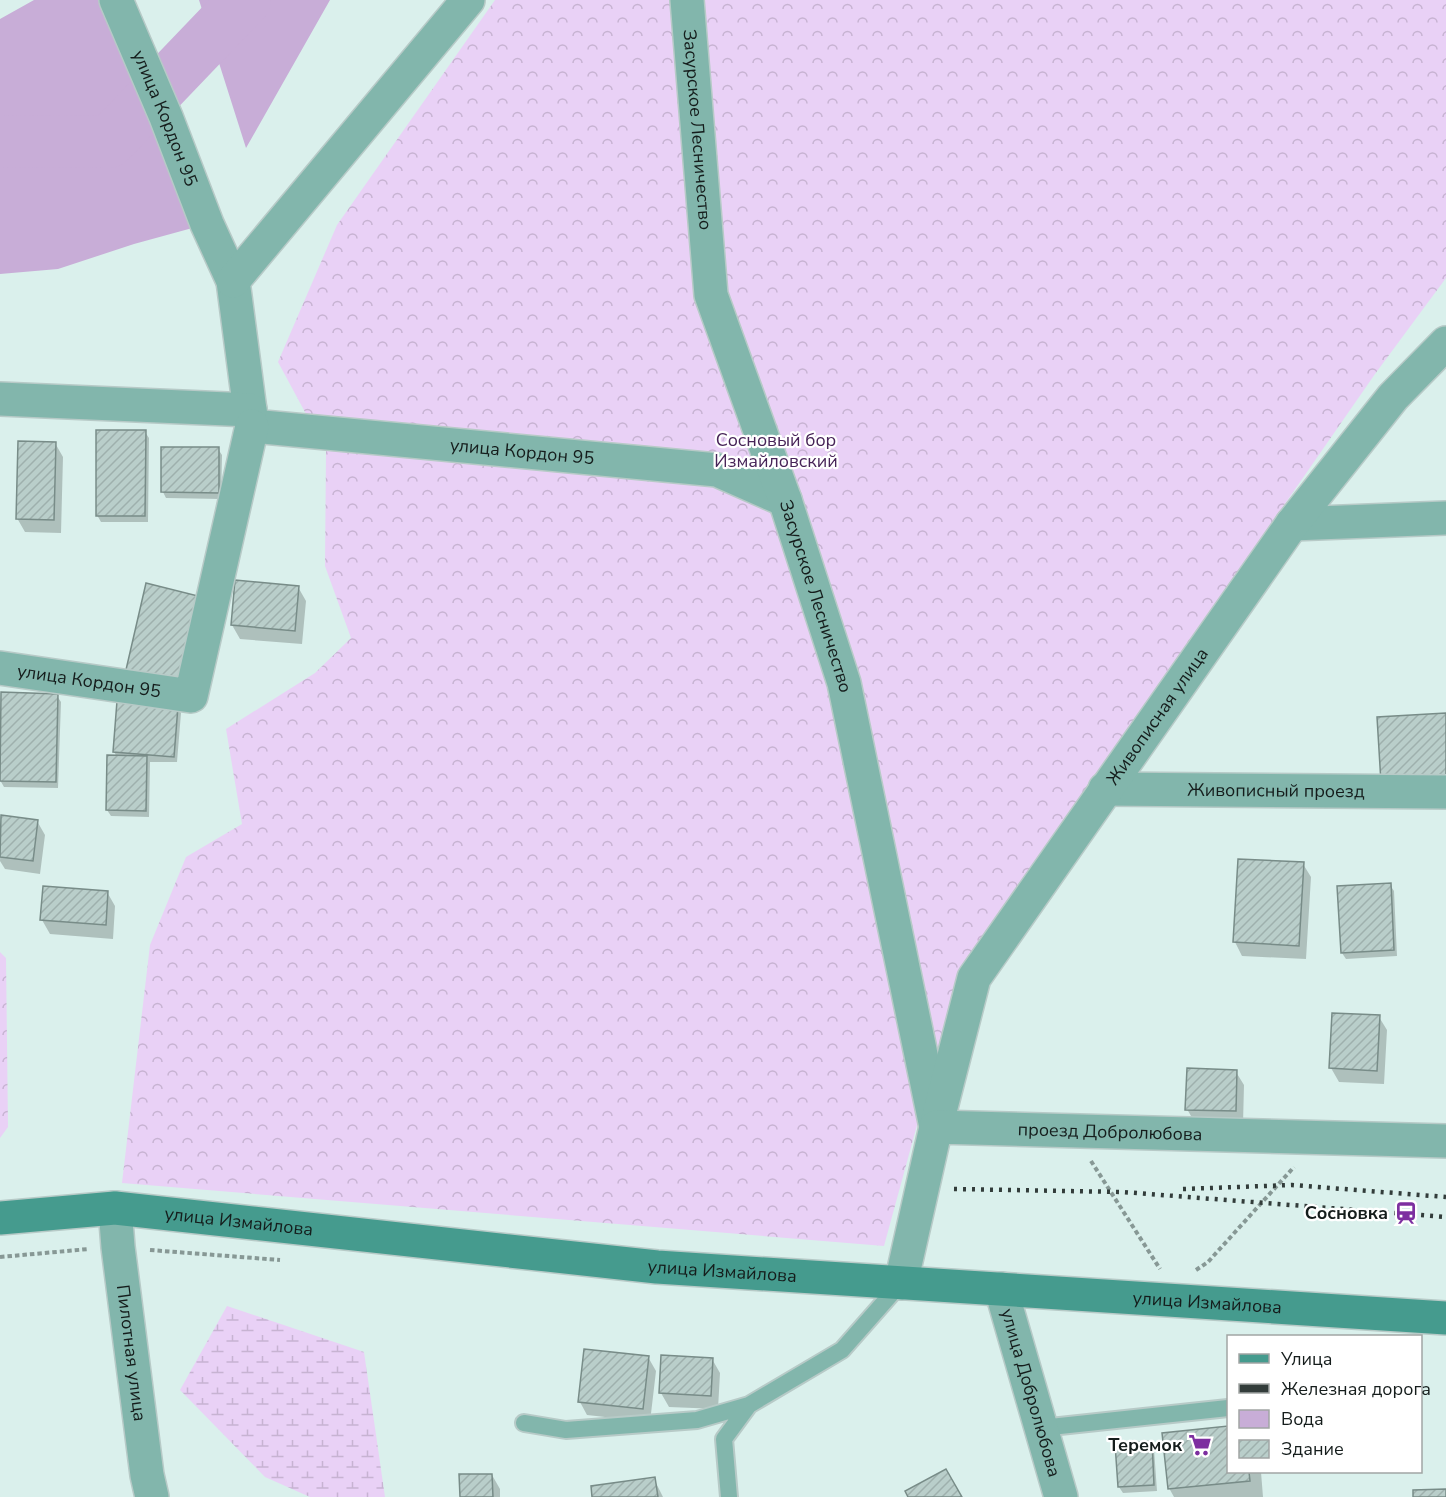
<svg xmlns="http://www.w3.org/2000/svg" width="1446" height="1497" viewBox="0 0 1446 1497" font-family="'Nunito Sans',sans-serif">
<defs>
<pattern id="forest-crowns" width="20" height="18" patternUnits="userSpaceOnUse" patternTransform="scale(1.5)"><rect width="20" height="18" fill="#e9d1f6"/><path d="M2 6a3 3 0 1 1 6 0M12 15a3 3 0 1 1 6 0" fill="none" stroke="#c7b3d2"/></pattern>
<pattern id="wetland-marsh" width="20" height="14" patternUnits="userSpaceOnUse" patternTransform="scale(1.5)"><rect width="20" height="14" fill="#e9d1f6"/><path d="M1 5h8M5 5V1M11 12h8M15 12V8" fill="none" stroke="#c7b3d2"/></pattern>
<pattern id="building-hatch" width="6" height="6" patternUnits="userSpaceOnUse" patternTransform="scale(1.5)"><rect width="6" height="6" fill="#b9ceca"/><path d="M-1 1l2-2M0 6l6-6M5 7l2-2" fill="none" stroke="#9eb0ad"/></pattern>
</defs>
<rect width="100%" height="100%" fill="#daf0ec"/>
<path fill="url(#forest-crowns)" d="M 495,0 L 1446,0 L 1446,278 L 1375,374 L 958,975 L 884,1246 L 122,1183 L 150,945 L 186,857 L 242,824 L 226,729 L 315,673 L 351,638 L 325,566 L 326,451 L 278,362 L 337,225 Z
M 0,952 L 6,958 L 8,1127 L 0,1138 Z"/>
<path fill="url(#wetland-marsh)" d="M 227,1306 L 364,1352 L 385,1497 L 310,1497 L 265,1477 L 180,1390 Z"/>
<path fill="#c8add7" d="M 34,0 L 116,0 L 207,224 L 134,244 L 58,269 L 0,274 L 0,19 Z
M 199,0 L 330,0 L 246,148 Z"/>
<path fill="#0003" d="M 145,432 L 149,438 L 148,522 L 101,522 L 97,515 Z
M 55,443 L 63,457 L 61,533 L 25,532 L 17,518 Z
M 218,449 L 222,455 L 221,499 L 166,498 L 163,492 Z
M 298,587 L 306,601 L 302,644 L 240,639 L 232,625 Z
M 57,696 L 61,702 L 58,788 L 4,787 L 0,780 Z
M 177,707 L 181,713 L 177,762 L 150,762 L 149,817 L 111,816 L 107,810 L 117,757 L 114,752 Z
M 2,816 L 37,821 L 45,835 L 40,874 L 5,869 L 0,861 Z
M 1303,864 L 1311,877 L 1306,959 L 1242,956 L 1235,942 Z
M 1390,885 L 1394,891 L 1397,956 L 1346,959 L 1342,953 Z
M 107,892 L 115,906 L 113,939 L 50,934 L 42,920 Z
M 1379,1017 L 1387,1030 L 1384,1084 L 1339,1082 L 1331,1068 Z
M 1236,1072 L 1244,1085 L 1243,1124 L 1195,1123 L 1187,1109 Z
M 648,1357 L 656,1371 L 650,1422 L 587,1415 L 580,1402 Z
M 712,1359 L 720,1373 L 718,1409 L 669,1407 L 661,1393 Z
M 1228,1428 L 1228,1472 L 1261,1472 L 1263,1497 L 1174,1497 L 1169,1488 L 1164,1434 Z
M 1151,1443 L 1154,1449 L 1157,1491 L 1123,1493 L 1119,1487 Z
M 492,1475 L 500,1489 L 500,1497 L 461,1497 Z
M 654,1479 L 663,1497 L 594,1497 Z"/>
<g fill="none" stroke-linecap="round" stroke-linejoin="round">
<path stroke="#c8add7" stroke-width="52" d="M 0,141 L 109,142 L 245,0"/>
</g>
<path fill="url(#building-hatch)" stroke="#788c88" stroke-width="1.5" d="M 96,430 L 146,430 L 145,516 L 96,516 Z
M 18,441 L 56,442 L 54,520 L 16,519 Z
M 161,447 L 219,447 L 219,493 L 161,492 Z
M 235,580 L 299,586 L 295,631 L 231,625 Z
M 146,583 L 202,597 L 183,678 L 125,674 Z
M 1,692 L 58,694 L 56,782 L 0,781 Z
M 117,701 L 178,706 L 174,757 L 113,752 Z
M 1446,713 L 1446,779 L 1381,783 L 1377,717 Z
M 107,755 L 147,756 L 146,811 L 106,810 Z
M 1,815 L 38,820 L 33,861 L 0,857 Z
M 1238,859 L 1304,862 L 1299,946 L 1233,942 Z
M 1391,883 L 1394,950 L 1341,953 L 1337,886 Z
M 43,886 L 108,891 L 106,925 L 40,920 Z
M 1332,1013 L 1380,1015 L 1377,1071 L 1329,1068 Z
M 1187,1068 L 1237,1070 L 1236,1111 L 1185,1110 Z
M 584,1349 L 649,1356 L 643,1409 L 578,1402 Z
M 661,1355 L 713,1358 L 711,1396 L 659,1393 Z
M 1228,1426 L 1228,1472 L 1249,1472 L 1250,1481 L 1168,1489 L 1162,1433 Z
M 1152,1441 L 1154,1485 L 1118,1487 L 1115,1444 Z
M 946,1469 L 962,1497 L 908,1497 L 905,1491 Z
M 459,1474 L 492,1474 L 493,1497 L 460,1497 Z
M 655,1477 L 658,1497 L 592,1497 L 591,1486 Z
M 1446,1489 L 1446,1497 L 1413,1497 L 1413,1490 Z"/>
<g fill="none" stroke-linecap="round" stroke-linejoin="round">
<g stroke="#b7cac7" stroke-width="20">
<path id="service" d="M 524,1423 L 566,1430 L 697,1420 L 749,1405
M 1041,1428 L 1228,1408
M 729,1497 L 724,1439 L 749,1405 L 842,1350 L 901,1283"/>
</g>
<g stroke="#b7cac7" stroke-width="36">
<g id="minor">
<path id="s1" d="M 116,0 L 166,117 L 207,224 L 233,281 L 252,426 L 717,470 L 785,500"/>
<path id="s2" d="M 687,0 L 711,295 L 785,500 L 844,683 L 936,1127"/>
<path d="M 233,281 L 468,0"/>
<path d="M 0,399 L 250,410"/>
<path d="M 1292,524 L 1446,518"/>
<path id="s3" d="M 0,668 L 191,696 L 252,426"/>
<path id="s4" d="M 1105,789 L 1446,792"/>
<path id="s5" d="M 938,1119 L 974,978 L 1292,524 L 1393,397 L 1446,343"/>
<path id="s6" d="M 115,1208 L 118,1247 L 147,1475 L 152,1497"/>
<path id="s7" d="M 901,1283 L 936,1127 L 1446,1141"/>
<path id="s8" d="M 1001,1289 L 1061,1497"/>
</g>
</g>
<g stroke="#b7cac7" stroke-width="36">
<g id="secondary">
<path id="s9" d="M 0,1218 L 115,1208 L 657,1267 L 1446,1318"/>
</g>
</g>
<path stroke="#879895" stroke-width="4" stroke-dasharray="4.5 3" stroke-linecap="butt" d="M 1091,1161 L 1160,1269
M 150,1250 L 280,1260
M 0,1257 L 89,1249
M 1196,1270 L 1208,1262 L 1294,1167"/>
<use href="#service" stroke="#82b6ac" stroke-width="16"/>
<use href="#minor" stroke="#82b6ac" stroke-width="33"/>
<use href="#secondary" stroke="#459b8e" stroke-width="33"/>
<path stroke="#323c3a" stroke-width="4.5" stroke-dasharray="3 6" stroke-linecap="butt" d="M 954,1189 L 1123,1192 L 1446,1217
M 1183,1189 L 1292,1185 L 1446,1197"/>
</g>
<defs>
<g id="station-bare" transform="scale(1.8)"><path d="M-3-6H3Q5-6 5-4V2Q5 4 3 4L4.5 6H3L1.5 4h-3L-3 6H-4.5L-3 4Q-5 4-5 2V-4Q-5-6-3-6ZM-3.5-4v3h7v-3ZM-3.5 1v1.5H-2V1ZM2 1v1.5H3.5V1Z" fill="#7d2fa0" stroke="#fff" stroke-width="2.5" paint-order="stroke"/></g>
<g id="supermarket-bare" transform="scale(1.8)"><path d="M-6-5.5h2.5l.6 2H6L4.5 2H-2.5L-4.4-4H-6ZM-1.5 3.2a1.3 1.3 0 1 0 .1 0ZM3 3.2a1.3 1.3 0 1 0 .1 0Z" fill="#7d2fa0" stroke="#fff" stroke-width="2.5" paint-order="stroke"/></g>
</defs>
<g fill-rule="evenodd">
<use href="#station-bare" x="1406" y="1213"/>
<use href="#supermarket-bare" x="1200" y="1445"/>
</g>
<g text-anchor="middle" dominant-baseline="central" stroke-width="4.5" stroke-linejoin="round" paint-order="stroke">
<g font-size="18" fill="#151d1c" stroke="#fff">
<text stroke="none"><textPath href="#s1" startOffset="128">улица Кордон 95</textPath></text>
<text stroke="none"><textPath href="#s2" startOffset="130">Засурское Лесничество</textPath></text>
<text stroke="none"><textPath href="#s1" startOffset="722">улица Кордон 95</textPath></text>
<text stroke="none"><textPath href="#s2" startOffset="615">Засурское Лесничество</textPath></text>
<text stroke="none"><textPath href="#s3" startOffset="90">улица Кордон 95</textPath></text>
<text stroke="none"><textPath href="#s5" startOffset="465">Живописная улица</textPath></text>
<text stroke="none"><textPath href="#s4" startOffset="171">Живописный проезд</textPath></text>
<text stroke="none"><textPath href="#s7" startOffset="334">проезд Добролюбова</textPath></text>
<text stroke="none"><textPath href="#s9" startOffset="240">улица Измайлова</textPath></text>
<text stroke="none"><textPath href="#s9" startOffset="726">улица Измайлова</textPath></text>
<text stroke="none"><textPath href="#s9" startOffset="1212">улица Измайлова</textPath></text>
<text stroke="none"><textPath href="#s6" startOffset="146">Пилотная улица</textPath></text>
<text stroke="none"><textPath href="#s8" startOffset="108">улица Добролюбова</textPath></text>
</g>
<g font-size="18" fill="#472458" stroke="#fff">
<text x="776" y="440">Сосновый бор<tspan x="776" dy="21">Измайловский</tspan></text>
</g>
<g font-size="18" font-weight="bold" fill="#151d1c" stroke="#fff" text-anchor="end">
<text x="1388" y="1213">Сосновка</text>
<text x="1182" y="1445">Теремок</text>
</g>
</g>
<rect x="1227" y="1335" width="195" height="138" fill="#ffffff" stroke="#a1a5a4" stroke-width="1.5"/>
<rect x="1239" y="1354" width="30" height="9" fill="#459b8e" stroke="#a1a5a4" stroke-width="1.5"/>
<text x="1281" y="1365" font-size="18" fill="#151d1c">Улица</text>
<rect x="1239" y="1384" width="30" height="9" fill="#323c3a" stroke="#a1a5a4" stroke-width="1.5"/>
<text x="1281" y="1395" font-size="18" fill="#151d1c">Железная дорога</text>
<rect x="1239" y="1410" width="30" height="18" fill="#c8add7" stroke="#a1a5a4" stroke-width="1.5"/>
<text x="1281" y="1425" font-size="18" fill="#151d1c">Вода</text>
<rect x="1239" y="1440" width="30" height="18" fill="url(#building-hatch)" stroke="#a1a5a4" stroke-width="1.5"/>
<text x="1281" y="1455" font-size="18" fill="#151d1c">Здание</text>
</svg>
